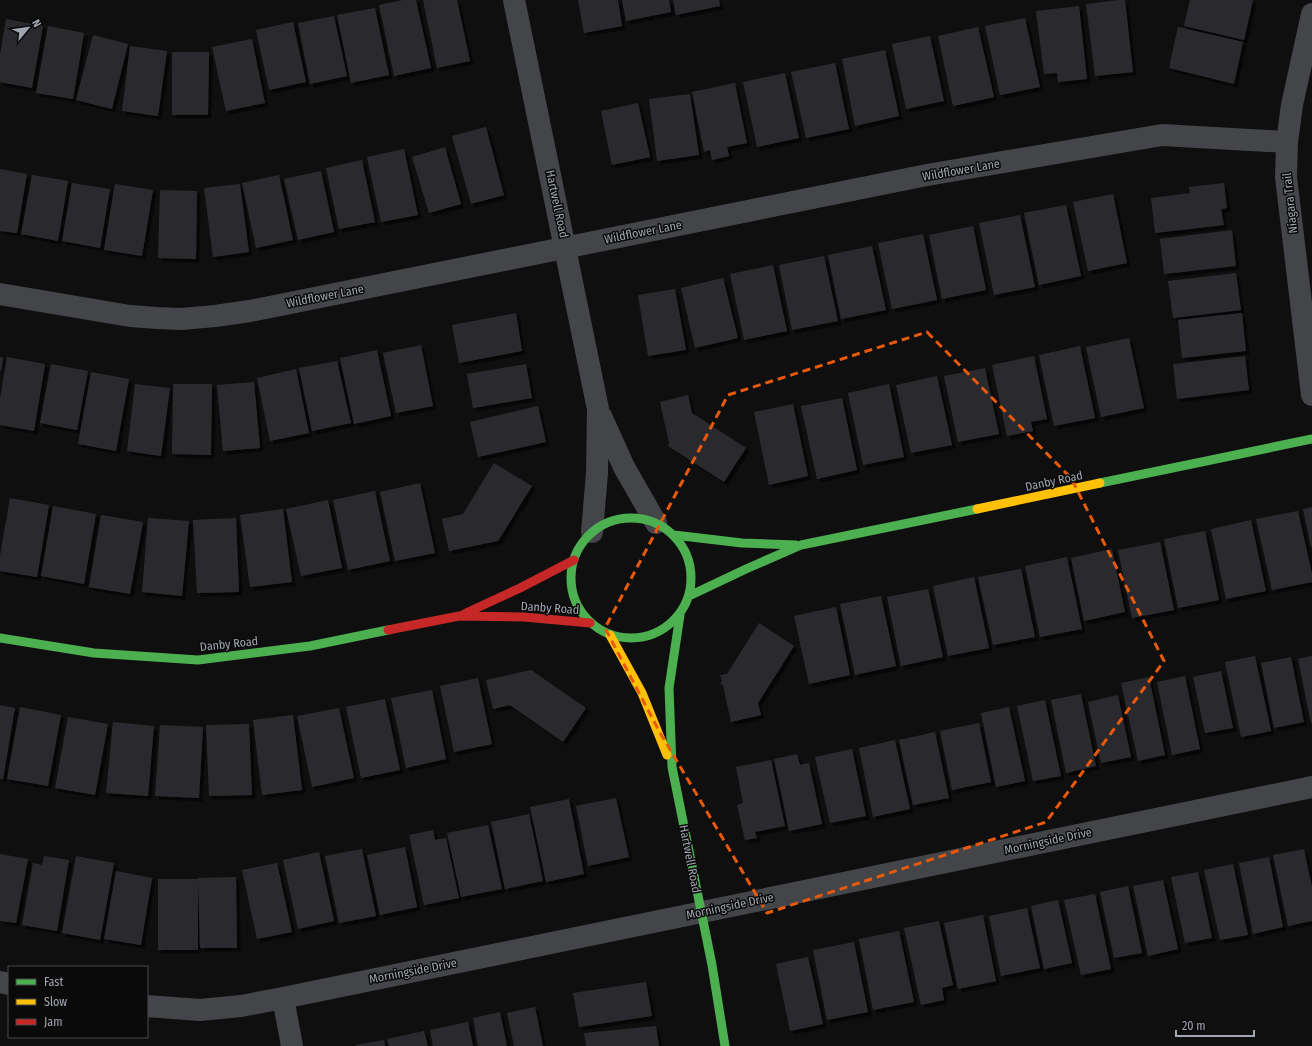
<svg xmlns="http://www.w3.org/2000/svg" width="1312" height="1046" viewBox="0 0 1312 1046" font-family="'Fira Sans Condensed',sans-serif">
<defs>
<filter id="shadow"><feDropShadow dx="3.5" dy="3.5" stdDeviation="0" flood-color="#0009"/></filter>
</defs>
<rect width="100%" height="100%" fill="#0f0f10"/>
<path fill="#2c2c2d" filter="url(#shadow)" d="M 403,0 L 416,0 L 431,68 L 394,76 L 379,5 Z
M 423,0 L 457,0 L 470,61 L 437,68 Z
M 578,0 L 618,0 L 622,26 L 584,33 Z
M 622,0 L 669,0 L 671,12 L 626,21 Z
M 673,0 L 719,0 L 720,6 L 676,15 Z
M 1119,0 L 1125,0 L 1133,72 L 1095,76 L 1086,4 Z
M 1190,0 L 1253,0 L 1244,40 L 1184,26 Z
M 1079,6 L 1087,79 L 1058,82 L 1057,73 L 1044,74 L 1036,11 Z
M 375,8 L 389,75 L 351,83 L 337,15 Z
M 334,16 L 347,76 L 310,84 L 298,23 Z
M 1025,18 L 1040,87 L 1000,95 L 985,26 Z
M 6,19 L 43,26 L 32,88 L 0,82 L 0,55 Z
M 293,22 L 306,82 L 269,90 L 256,30 Z
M 48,26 L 84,33 L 73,99 L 36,93 Z
M 978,27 L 994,97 L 953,106 L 938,36 Z
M 1178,27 L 1243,42 L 1234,84 L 1169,68 Z
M 93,35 L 128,44 L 112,109 L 76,100 Z
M 930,36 L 944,101 L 906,109 L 892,44 Z
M 252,39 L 265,103 L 226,111 L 212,47 Z
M 130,46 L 167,51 L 158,116 L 122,111 Z
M 885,50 L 899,116 L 855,126 L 842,59 Z
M 172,52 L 209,52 L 208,115 L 172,115 Z
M 835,63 L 849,129 L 806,138 L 791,72 Z
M 785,73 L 799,138 L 757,147 L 743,82 Z
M 735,83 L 747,143 L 727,147 L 729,156 L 712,160 L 710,150 L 704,152 L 692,92 Z
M 690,94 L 699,155 L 657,161 L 649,99 Z
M 638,103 L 650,157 L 612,165 L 601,111 Z
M 486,127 L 504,195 L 471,204 L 452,136 Z
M 445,147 L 461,204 L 429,213 L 412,157 Z
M 404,149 L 418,215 L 381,222 L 367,157 Z
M 362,160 L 375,222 L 339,229 L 326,168 Z
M 0,169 L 27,174 L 17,233 L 0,231 Z
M 321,171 L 334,232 L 298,240 L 284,179 Z
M 32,175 L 68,181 L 58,241 L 21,234 Z
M 279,175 L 293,240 L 256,248 L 242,183 Z
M 72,183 L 110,189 L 100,248 L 62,241 Z
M 1224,183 L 1227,208 L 1221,209 L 1224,225 L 1155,233 L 1151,198 L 1190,193 L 1189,187 Z
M 115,184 L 153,190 L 142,256 L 104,250 Z
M 240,184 L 249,252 L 213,257 L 204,188 Z
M 160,190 L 197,191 L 196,259 L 158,258 Z
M 1113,194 L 1127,263 L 1088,271 L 1073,202 Z
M 1066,205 L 1081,276 L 1039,285 L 1024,213 Z
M 1020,215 L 1035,287 L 994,295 L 979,223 Z
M 973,226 L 986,290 L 942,299 L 929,235 Z
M 1232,230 L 1236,266 L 1164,274 L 1160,239 Z
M 923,234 L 937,300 L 892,309 L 878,243 Z
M 872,246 L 886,310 L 841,319 L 828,255 Z
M 824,256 L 838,321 L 792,330 L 779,265 Z
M 773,265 L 787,331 L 744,340 L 730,274 Z
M 1236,273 L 1241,310 L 1173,318 L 1168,281 Z
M 723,278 L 738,338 L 695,348 L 681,288 Z
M 675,289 L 686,350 L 648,356 L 638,295 Z
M 516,313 L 522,351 L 459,363 L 452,325 Z
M 1242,313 L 1246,351 L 1182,358 L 1178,320 Z
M 1129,338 L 1144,408 L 1101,417 L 1086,347 Z
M 421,345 L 433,406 L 396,413 L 383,353 Z
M 1080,346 L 1095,418 L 1054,426 L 1039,355 Z
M 377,350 L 391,416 L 354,424 L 340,358 Z
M 1034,356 L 1047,419 L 1031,422 L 1033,431 L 1007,436 L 992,365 Z
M 1245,356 L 1249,390 L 1177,399 L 1173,364 Z
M 0,357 L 3,358 L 1,371 L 0,370 Z
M 7,357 L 45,364 L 34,431 L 0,425 L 0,398 Z
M 337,361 L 351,423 L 312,431 L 299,368 Z
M 51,364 L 88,371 L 77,430 L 40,423 Z
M 526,364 L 532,398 L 473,408 L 467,374 Z
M 985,368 L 999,434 L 958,442 L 944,376 Z
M 296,369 L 309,433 L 270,441 L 257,378 Z
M 91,372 L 129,379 L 116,451 L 78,444 Z
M 937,376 L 952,445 L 911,453 L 896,385 Z
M 254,382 L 260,448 L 223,451 L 217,385 Z
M 135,384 L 170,388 L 161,456 L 127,451 Z
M 173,384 L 212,384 L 211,455 L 172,454 Z
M 889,384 L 904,457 L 863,465 L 848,393 Z
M 688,395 L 692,413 L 746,448 L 724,482 L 668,446 L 669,443 L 660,402 Z
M 842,398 L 857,470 L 817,479 L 801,406 Z
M 793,404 L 808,476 L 769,485 L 754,412 Z
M 538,406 L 546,442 L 478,457 L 470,422 Z
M 494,463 L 532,486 L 498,541 L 449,551 L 442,519 L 463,514 Z
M 420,483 L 435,553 L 395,561 L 380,492 Z
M 375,491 L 390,561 L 348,570 L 333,500 Z
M 10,498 L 49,505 L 37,577 L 0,571 L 0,556 Z
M 328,500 L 342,568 L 301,576 L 286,509 Z
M 53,506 L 96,514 L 84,584 L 41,576 Z
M 1312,507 L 1312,547 L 1311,547 L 1303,509 Z
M 283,509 L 292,582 L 250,587 L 240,515 Z
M 1298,511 L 1312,574 L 1312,582 L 1272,590 L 1256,519 Z
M 101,515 L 143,522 L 130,594 L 89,587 Z
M 148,518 L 189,521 L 182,596 L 142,592 Z
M 236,518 L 239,592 L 197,593 L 193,520 Z
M 1251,520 L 1266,591 L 1226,599 L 1211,529 Z
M 1205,531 L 1219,600 L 1178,608 L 1164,539 Z
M 1160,542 L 1174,610 L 1132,618 L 1118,550 Z
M 1112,549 L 1125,612 L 1084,621 L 1071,558 Z
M 1067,557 L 1082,629 L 1040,637 L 1025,566 Z
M 1021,569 L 1035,637 L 993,645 L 978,577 Z
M 974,577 L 989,648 L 948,656 L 933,586 Z
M 928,589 L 943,657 L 901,666 L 887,597 Z
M 881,596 L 896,666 L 855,675 L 840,604 Z
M 836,607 L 850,675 L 809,684 L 794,616 Z
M 759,623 L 794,646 L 758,703 L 761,715 L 731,722 L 723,685 L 720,684 L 722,681 L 720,675 L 727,674 Z
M 1255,656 L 1271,731 L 1241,737 L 1225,662 Z
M 1312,656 L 1312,723 L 1311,723 L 1298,659 Z
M 1291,657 L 1304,722 L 1274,728 L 1261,663 Z
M 531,670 L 586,708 L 563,742 L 510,705 L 493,709 L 486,680 Z
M 1221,671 L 1233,728 L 1205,733 L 1193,677 Z
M 1185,676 L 1200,749 L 1172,755 L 1157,682 Z
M 1149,677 L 1165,755 L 1138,761 L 1121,683 Z
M 478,678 L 492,744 L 454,752 L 440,686 Z
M 432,690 L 446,759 L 406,768 L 391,698 Z
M 1081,694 L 1096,766 L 1066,773 L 1051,700 Z
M 1118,695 L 1131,757 L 1101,763 L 1088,702 Z
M 385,699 L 400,770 L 361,778 L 346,707 Z
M 1045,700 L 1061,776 L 1033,781 L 1017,706 Z
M 0,705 L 15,708 L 3,779 L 0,779 Z
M 20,707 L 61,715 L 48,786 L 7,779 Z
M 1009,707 L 1025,781 L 996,787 L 981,713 Z
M 339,708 L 354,778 L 312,787 L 297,716 Z
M 293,715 L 302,790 L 262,795 L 253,720 Z
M 68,717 L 108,724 L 95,795 L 55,788 Z
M 113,722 L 154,726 L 148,796 L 106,793 Z
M 979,723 L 991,782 L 952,790 L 940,731 Z
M 249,724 L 252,795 L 209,796 L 206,725 Z
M 160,725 L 203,727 L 199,798 L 155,796 Z
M 935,732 L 949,798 L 913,805 L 899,740 Z
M 895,740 L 910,809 L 873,817 L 859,748 Z
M 852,749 L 866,816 L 830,823 L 815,757 Z
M 797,754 L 800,765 L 809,763 L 822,824 L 789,831 L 774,759 Z
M 771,760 L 785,826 L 755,832 L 757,838 L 745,840 L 737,805 L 743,803 L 736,767 Z
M 616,798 L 629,857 L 588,866 L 576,806 Z
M 569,799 L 584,874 L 546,882 L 530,807 Z
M 529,814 L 543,881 L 505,889 L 491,822 Z
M 488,825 L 502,889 L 461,897 L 447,833 Z
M 433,830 L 435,840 L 446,838 L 459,898 L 424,905 L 409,835 Z
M 405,847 L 417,907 L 380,915 L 367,855 Z
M 362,849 L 376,916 L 339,923 L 325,856 Z
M 1304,849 L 1312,887 L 1312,921 L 1288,926 L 1273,855 Z
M 319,852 L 334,921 L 298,929 L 283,860 Z
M 0,854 L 28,859 L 16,923 L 0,921 Z
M 44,856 L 69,860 L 57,931 L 22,925 L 33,863 L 42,865 Z
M 76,856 L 114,863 L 100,940 L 62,933 Z
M 1269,857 L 1283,927 L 1253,934 L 1239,863 Z
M 277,863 L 292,932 L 257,939 L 242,870 Z
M 1233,864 L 1248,935 L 1220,940 L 1204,870 Z
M 116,871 L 152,878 L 141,945 L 104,939 Z
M 1198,872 L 1212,938 L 1185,943 L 1171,877 Z
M 236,877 L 237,948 L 200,948 L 198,878 Z
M 158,879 L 198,879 L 198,950 L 158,950 Z
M 1163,880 L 1178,949 L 1148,956 L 1133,886 Z
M 1128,886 L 1142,953 L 1114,958 L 1100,892 Z
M 1095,894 L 1111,969 L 1081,975 L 1064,900 Z
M 1058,900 L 1072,963 L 1044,969 L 1031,906 Z
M 1027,908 L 1040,968 L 1001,976 L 989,916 Z
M 983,915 L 996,981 L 958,989 L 944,923 Z
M 939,921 L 953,985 L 942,988 L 944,1000 L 921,1005 L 904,928 Z
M 899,931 L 914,1002 L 873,1010 L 859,939 Z
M 854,942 L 868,1012 L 827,1020 L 813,950 Z
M 808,957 L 823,1024 L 790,1031 L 776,964 Z
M 646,982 L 652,1016 L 579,1027 L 573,993 Z
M 535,1007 L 543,1046 L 514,1046 L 507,1013 Z
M 500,1012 L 507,1046 L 478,1046 L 473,1018 Z
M 468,1022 L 473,1046 L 433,1046 L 430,1030 Z
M 656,1026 L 659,1046 L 586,1046 L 584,1033 Z
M 424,1031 L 428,1046 L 389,1046 L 387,1039 Z
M 384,1040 L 385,1046 L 356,1046 L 356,1045 Z"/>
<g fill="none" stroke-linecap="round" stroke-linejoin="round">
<path stroke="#444549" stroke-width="22" d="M 514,0 L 598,409 L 597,473 L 592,532
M 1312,14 L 1292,105 L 1287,142 L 1286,177 L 1312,395
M 0,294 L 130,316 L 157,318 L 181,319 L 215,316 L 250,311 L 927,175 L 1162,135 L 1287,142
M 601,416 L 624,467 L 656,523
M 0,982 L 9,984
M 283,998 L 292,1046
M 147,1006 L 200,1010 L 241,1006 L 283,998 L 1312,787"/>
<path stroke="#4caf50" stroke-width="9" d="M 1100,483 L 1312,439
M571 578a60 60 0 1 1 120 0a60 60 0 1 1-120 0Z
M 674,535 L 742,543 L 796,545
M 689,596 L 746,569 L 801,545 L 977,509
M 680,615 L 669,688 L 672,767 L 712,965 L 725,1046
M 0,638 L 94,653 L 198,660 L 310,646 L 388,630"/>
<path stroke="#ffc107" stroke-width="9" d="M 977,509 L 1100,483
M 610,635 L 642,693 L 667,755"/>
<path stroke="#c62828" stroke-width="9" d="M 464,614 L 520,588 L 574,560
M 388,630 L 459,616 L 524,617 L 590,623"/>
</g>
<path fill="none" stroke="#e8590c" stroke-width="3" stroke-dasharray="8 5" stroke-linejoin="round" d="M 927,332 L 1071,478 L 1164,661 L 1046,822 L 767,913 L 659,731 L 605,628 L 728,395 Z"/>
<g text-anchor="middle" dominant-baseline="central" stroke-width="3" stroke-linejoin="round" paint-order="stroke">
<g font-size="12" fill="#a2a6b0" stroke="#0a0a0b">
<text transform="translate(961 170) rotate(-10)">Wildflower Lane</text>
<text transform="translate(1290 203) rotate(-96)">Niagara Trail</text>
<text transform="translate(557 204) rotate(78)">Hartwell Road</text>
<text transform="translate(643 232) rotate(-11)">Wildflower Lane</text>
<text transform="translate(325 296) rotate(-11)">Wildflower Lane</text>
<text transform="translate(1054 481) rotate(-12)">Danby Road</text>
<text transform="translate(550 608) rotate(4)">Danby Road</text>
<text transform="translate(229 644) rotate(-6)">Danby Road</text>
<text transform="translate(1048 841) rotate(-12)">Morningside Drive</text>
<text transform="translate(690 859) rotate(79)">Hartwell Road</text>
<text transform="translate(730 906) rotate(-12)">Morningside Drive</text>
<text transform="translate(413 971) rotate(-11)">Morningside Drive</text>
</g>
</g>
<rect x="8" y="966" width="140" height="72" fill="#0a0a0b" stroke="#47484d"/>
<rect x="16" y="979" width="20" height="6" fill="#4caf50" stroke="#47484d"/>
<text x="44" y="986" font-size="12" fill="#a2a6b0">Fast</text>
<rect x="16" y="999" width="20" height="6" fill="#ffc107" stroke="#47484d"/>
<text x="44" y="1006" font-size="12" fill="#a2a6b0">Slow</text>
<rect x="16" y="1019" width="20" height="6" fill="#c62828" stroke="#47484d"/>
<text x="44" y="1026" font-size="12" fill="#a2a6b0">Jam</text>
<g transform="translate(28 28) rotate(61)" stroke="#0a0a0b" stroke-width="3" paint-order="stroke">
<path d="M0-3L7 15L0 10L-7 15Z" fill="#a2a6b0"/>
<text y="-6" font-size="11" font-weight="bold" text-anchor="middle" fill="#a2a6b0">N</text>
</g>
<path d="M1176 1030v6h78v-6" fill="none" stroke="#a2a6b0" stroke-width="2"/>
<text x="1182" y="1030" font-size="12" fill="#a2a6b0" stroke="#0a0a0b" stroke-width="3" paint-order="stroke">20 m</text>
</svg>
